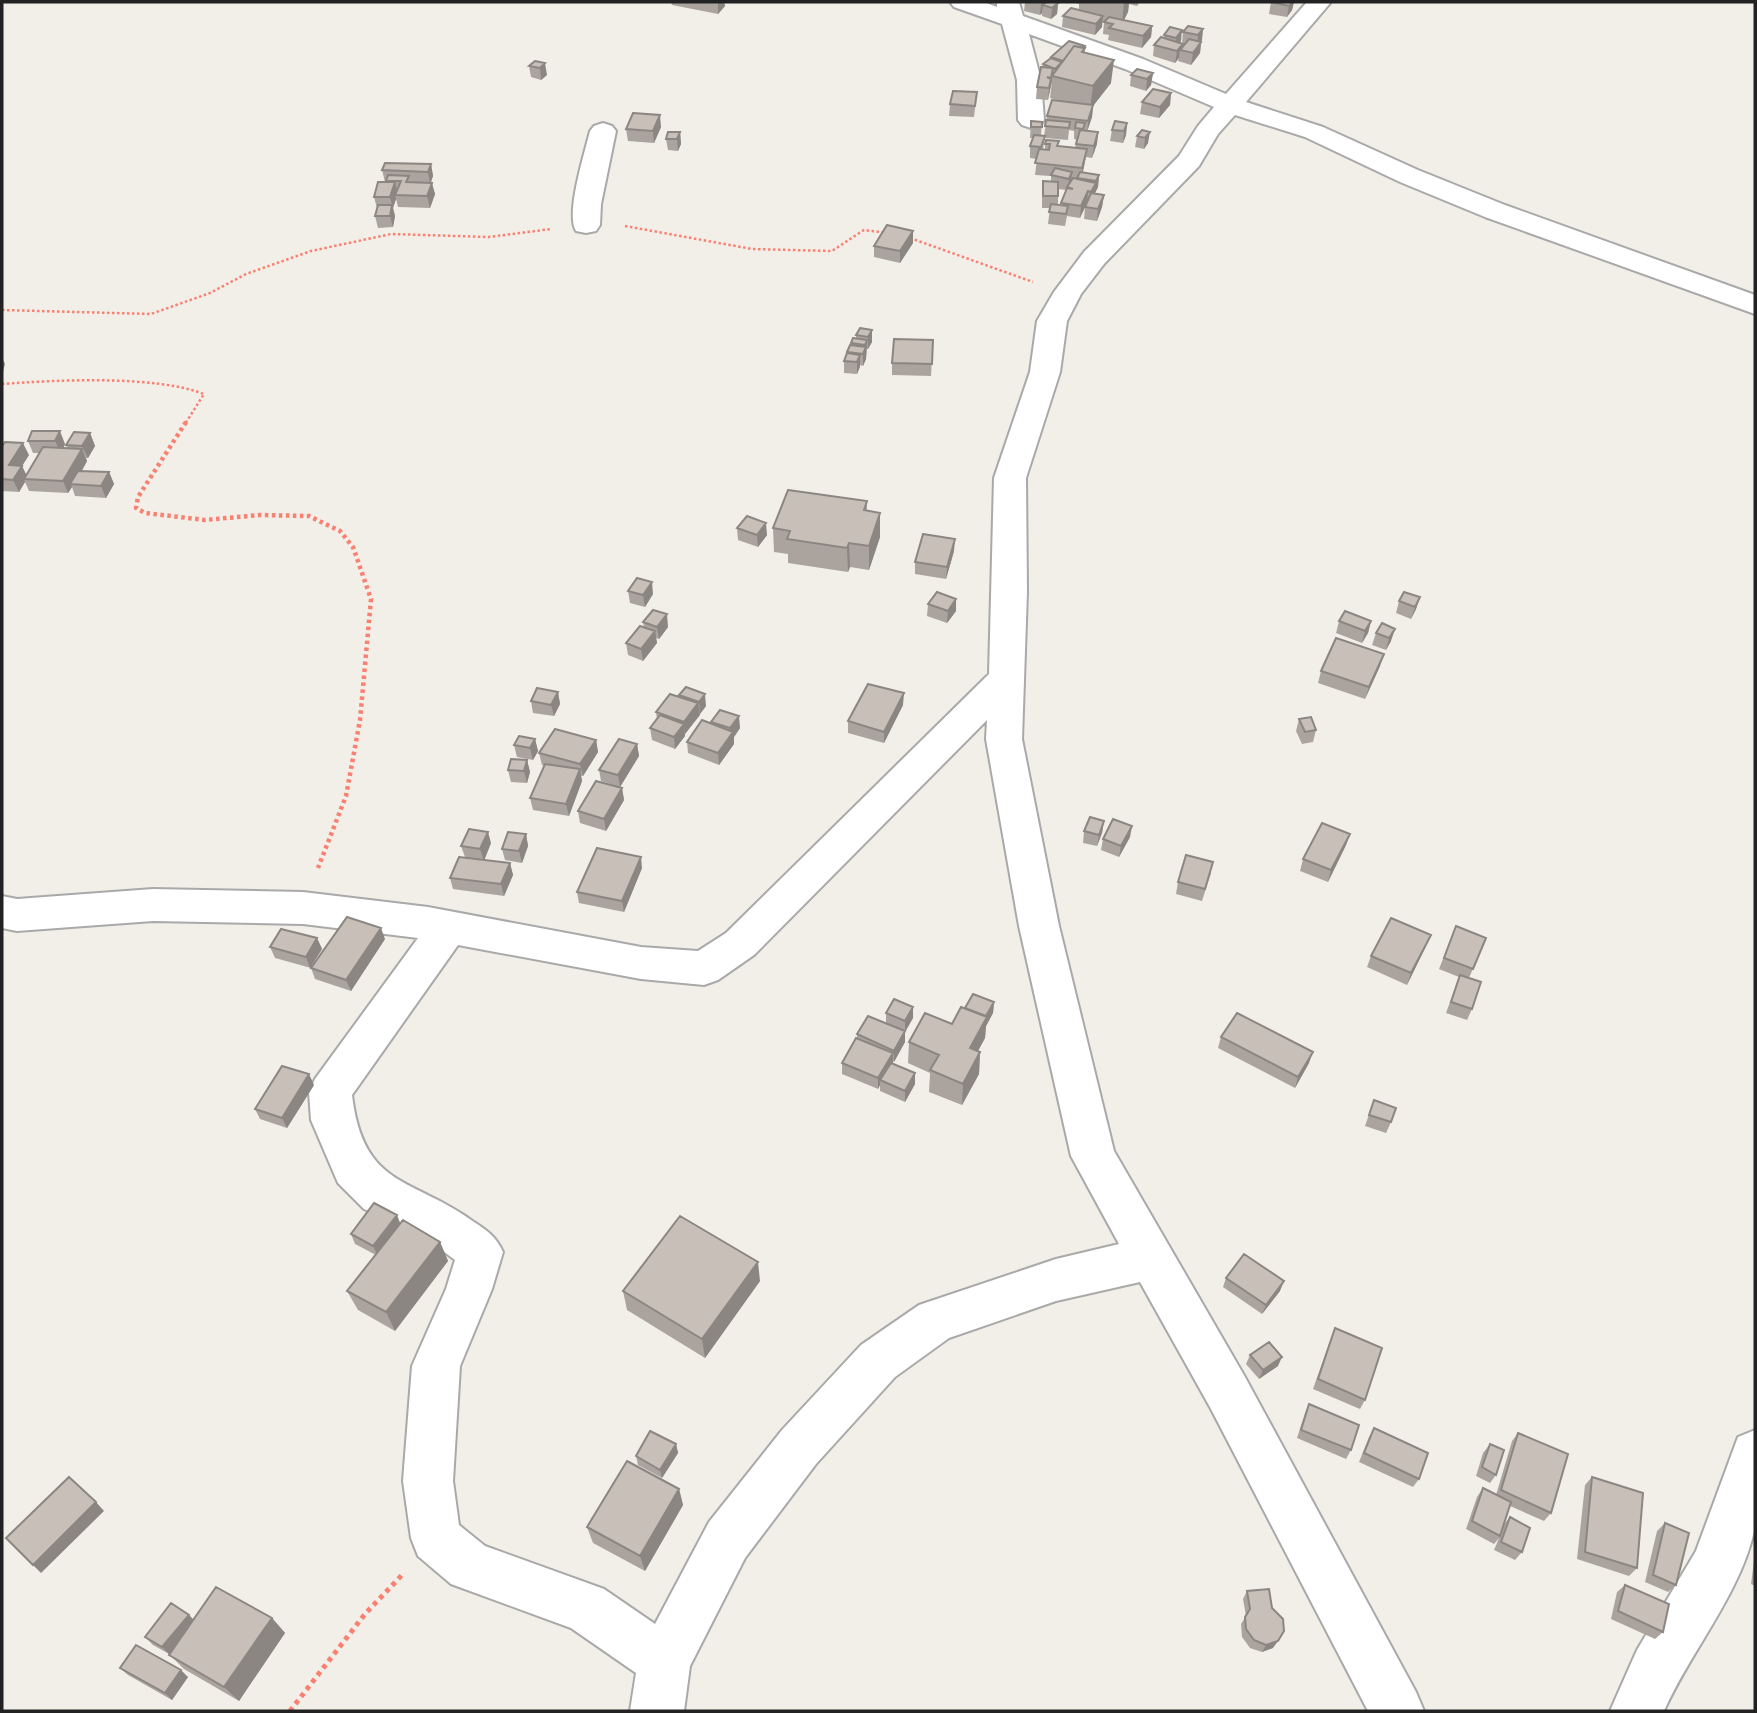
<svg xmlns="http://www.w3.org/2000/svg" width="1757" height="1713" viewBox="0 0 1757 1713" font-family="'DejaVu Sans',sans-serif">
<rect width="100%" height="100%" fill="#f2efe9"/>
<g fill="none" stroke-linecap="round" stroke-linejoin="round">
<g stroke="#a9a9a9" stroke-width="4">
<path id="minor" d="M 950,2 L 984,2 L 997,7 L 997,2 L 1019,2 L 1023,16 L 1143,59 L 1226,94 L 1307,2 L 1331,2 L 1246,102 L 1323,127 L 1418,170 L 1505,205 L 1755,295 L 1755,314 L 1485,217 L 1400,182 L 1305,137 L 1235,115 L 1218,134 L 1199,166 L 1104,264 L 1081,294 L 1067,321 L 1060,372 L 1026,478 L 1027,592 L 1022,739 L 1059,926 L 1114,1151 L 1245,1377 L 1416,1692 L 1424,1711 L 1368,1711 L 1211,1409 L 1140,1282 L 1056,1301 L 949,1338 L 895,1377 L 816,1464 L 745,1558 L 690,1666 L 684,1711 L 630,1711 L 636,1673 L 571,1628 L 451,1584 L 418,1556 L 411,1538 L 403,1481 L 412,1366 L 446,1289 L 455,1260 L 423,1236 L 364,1209 L 338,1183 L 311,1120 L 309,1092 L 315,1079 L 418,938 L 303,924 L 153,921 L 17,931 L 2,928 L 2,896 L 17,899 L 153,889 L 303,892 L 428,907 L 641,947 L 698,951 L 726,933 L 989,674 L 994,478 L 1030,372 L 1037,321 L 1054,292 L 1084,252 L 1179,156 L 1198,126 L 1214,107 L 1125,69 L 1029,34 L 1041,80 L 1044,120 L 1040,125 L 1031,128 L 1022,125 L 1018,120 L 1017,80 L 1002,24 L 954,7 ZM 987,720 L 986,739 L 1019,926 L 1071,1156 L 1119,1244 L 1056,1259 L 919,1305 L 861,1345 L 782,1430 L 709,1522 L 655,1624 L 604,1589 L 485,1546 L 459,1525 L 453,1481 L 460,1366 L 492,1289 L 503,1252 C 496,1237 488,1231 474,1222 C 413,1177 363,1189 352,1095 L 458,945 L 641,979 L 704,985 L 718,980 L 754,955 Z
M 603,123 L 612,126 L 616,131 L 601,204 L 600,225 L 596,231 L 586,233 L 576,231 C 565,214 585,152 590,131 L 594,126 Z
M 1755,1430 C 1756,1454 1757,1505 1755,1527 C 1741,1594 1691,1650 1664,1711 L 1610,1711 L 1637,1650 L 1696,1551 L 1738,1437 Z"/>
</g>
<path stroke="#fa8072" stroke-width="2.5" stroke-dasharray="2.5 2.5" stroke-linecap="butt" d="M 625,226 L 752,249 L 832,251 L 864,230 L 888,233
M 910,238 L 1033,282
M 2,310 L 151,314 L 210,293 L 246,274 L 311,251 L 391,234 L 489,237 L 551,229
M 2,384 C 56,380 155,375 204,394 L 185,424"/>
<path stroke="#fa8072" stroke-width="4.5" stroke-dasharray="3.5 3.5" stroke-linecap="butt" d="M 186,422 L 138,497 L 136,508 L 145,513 L 205,520 L 260,515 L 309,516 L 340,531 L 353,547 L 371,599 L 360,720 L 346,796 L 318,868"/>
<path stroke="#fa8072" stroke-width="5" stroke-dasharray="4.5 4.5" stroke-linecap="butt" d="M 290,1711 L 365,1614 L 402,1575"/>
<use href="#minor" fill="#fff" fill-rule="evenodd"/>
</g>
<path fill="#aba49e" fill-rule="evenodd" d="M 671,2 L 724,2 L 725,6 L 718,14 L 672,5 Z
M 1025,2 L 1058,3 L 1057,14 L 1051,19 L 1042,16 L 1042,13 L 1040,15 L 1024,11 Z
M 1076,2 L 1140,2 L 1137,6 L 1129,4 L 1128,12 L 1124,20 L 1152,26 L 1151,37 L 1142,48 L 1108,40 L 1109,35 L 1103,34 L 1104,22 L 1102,22 L 1102,27 L 1095,35 L 1062,27 L 1063,16 L 1079,10 L 1079,4 L 1076,3 Z
M 1271,2 L 1294,2 L 1292,10 L 1287,17 L 1269,14 Z
M 1170,27 L 1181,41 L 1180,43 L 1183,44 L 1183,47 L 1185,44 L 1182,43 L 1183,32 L 1203,29 L 1200,53 L 1191,65 L 1178,61 L 1179,58 L 1175,63 L 1153,56 L 1154,45 L 1164,37 L 1164,35 Z
M 1085,46 L 1085,53 L 1111,83 L 1093,106 L 1092,117 L 1087,131 L 1098,132 L 1097,144 L 1092,158 L 1086,157 L 1083,172 L 1099,175 L 1098,187 L 1095,193 L 1104,195 L 1102,207 L 1097,221 L 1084,219 L 1085,207 L 1087,203 L 1080,218 L 1067,216 L 1065,226 L 1048,224 L 1050,208 L 1042,208 L 1042,193 L 1043,181 L 1051,182 L 1051,176 L 1035,175 L 1037,159 L 1030,158 L 1030,146 L 1033,138 L 1030,138 L 1031,121 L 1042,122 L 1041,136 L 1044,136 L 1047,116 L 1064,102 L 1050,98 L 1052,81 L 1048,100 L 1036,99 L 1037,87 L 1043,64 L 1051,59 L 1051,57 ZM 1069,130 L 1074,131 L 1074,139 L 1077,140 L 1075,148 L 1058,146 L 1059,141 L 1045,144 L 1045,150 L 1043,149 L 1045,138 L 1068,140 ZM 1058,189 L 1066,190 L 1061,205 L 1058,205 Z
M 535,61 L 547,75 L 541,80 L 531,77 L 529,66 Z
M 1153,73 L 1151,85 L 1146,91 L 1130,86 L 1131,75 Z
M 977,92 L 974,117 L 949,116 L 950,104 Z
M 1171,93 L 1170,105 L 1159,118 L 1140,114 L 1142,102 Z
M 1127,123 L 1126,135 L 1123,143 L 1110,141 L 1112,130 Z
M 661,127 L 654,143 L 628,141 L 626,129 Z
M 1142,130 L 1148,143 L 1144,149 L 1135,147 L 1137,136 Z
M 680,132 L 681,144 L 678,151 L 668,150 L 666,139 Z
M 431,164 L 433,176 L 431,183 L 435,194 L 430,208 L 398,207 L 396,199 L 393,208 L 395,216 L 393,227 L 378,228 L 375,216 L 377,208 L 374,197 L 385,182 L 382,170 Z
M 913,231 L 913,243 L 900,263 L 874,257 L 874,246 Z
M 872,330 L 872,342 L 868,349 L 867,349 L 866,359 L 863,366 L 860,365 L 857,374 L 844,373 L 844,361 L 851,343 L 856,338 L 856,335 Z
M 933,340 L 931,376 L 892,375 L 892,363 Z
M 32,431 L 65,444 L 63,448 L 67,448 L 66,445 L 90,433 L 95,446 L 88,458 L 86,458 L 87,461 L 82,471 L 109,472 L 114,484 L 106,498 L 75,496 L 72,487 L 68,493 L 29,491 L 25,482 L 19,492 L 2,491 L 2,446 L 29,455 L 22,466 L 26,475 L 39,453 L 33,453 L 28,441 Z
M 867,501 L 867,511 L 880,537 L 869,570 L 850,567 L 848,572 L 788,563 L 788,554 L 774,552 L 773,528 Z
M 737,528 L 767,535 L 758,547 L 738,540 Z
M 954,551 L 946,579 L 915,574 L 915,562 Z
M 628,591 L 653,594 L 645,607 L 630,603 Z
M 1420,597 L 1416,609 L 1411,619 L 1396,613 L 1399,601 Z
M 928,604 L 956,611 L 947,623 L 927,616 Z
M 1339,621 L 1371,621 L 1368,633 L 1362,643 L 1336,633 Z
M 643,622 L 668,627 L 659,639 L 656,638 L 657,643 L 643,661 L 628,655 L 626,643 L 644,627 Z
M 1382,623 L 1391,641 L 1386,650 L 1372,645 L 1376,633 Z
M 1380,666 L 1365,699 L 1318,683 L 1321,671 Z
M 686,687 L 706,706 L 685,734 L 685,736 L 675,749 L 652,740 L 650,728 L 657,719 L 656,712 L 680,697 L 679,695 Z
M 558,692 L 560,704 L 554,716 L 533,713 L 531,701 Z
M 903,705 L 884,743 L 848,733 L 848,721 Z
M 1299,719 L 1316,730 L 1313,742 L 1302,744 L 1296,731 Z
M 711,722 L 740,728 L 734,737 L 734,744 L 719,765 L 688,753 L 687,742 L 711,724 Z
M 535,739 L 538,751 L 533,760 L 517,757 L 514,745 Z
M 596,740 L 598,752 L 583,776 L 581,776 L 582,781 L 569,816 L 533,810 L 530,798 L 544,766 L 542,765 L 539,753 Z
M 637,744 L 639,756 L 620,787 L 601,781 L 599,770 Z
M 527,760 L 530,772 L 527,783 L 511,782 L 508,770 Z
M 622,788 L 624,800 L 606,831 L 580,823 L 578,811 Z
M 1104,821 L 1102,833 L 1097,846 L 1083,843 L 1084,831 Z
M 526,834 L 528,846 L 522,863 L 505,860 L 502,849 Z
M 1350,834 L 1346,845 L 1328,882 L 1300,871 L 1303,859 Z
M 1130,837 L 1119,857 L 1101,850 L 1103,839 Z
M 491,843 L 484,860 L 510,863 L 513,875 L 504,896 L 453,889 L 450,878 L 465,857 L 461,846 Z
M 642,868 L 624,912 L 579,903 L 577,892 Z
M 1211,873 L 1202,901 L 1176,894 L 1178,882 Z
M 1456,926 L 1486,938 L 1469,978 L 1472,1009 L 1467,1020 L 1446,1013 L 1459,977 L 1439,969 Z
M 317,938 L 322,949 L 312,965 L 385,939 L 351,991 L 315,979 L 311,968 L 275,958 L 270,947 Z
M 1426,946 L 1407,985 L 1367,967 L 1371,956 Z
M 994,1002 L 993,1013 L 986,1026 L 985,1038 L 978,1051 L 980,1052 L 979,1074 L 962,1105 L 929,1092 L 930,1073 L 908,1063 L 909,1042 L 952,1024 L 965,1008 Z
M 913,1007 L 913,1018 L 905,1032 L 905,1042 L 894,1062 L 893,1061 L 893,1064 L 915,1084 L 905,1102 L 880,1091 L 880,1085 L 878,1089 L 842,1074 L 842,1063 L 857,1038 L 857,1034 L 886,1023 L 886,1013 Z
M 1221,1037 L 1309,1063 L 1295,1088 L 1218,1048 Z
M 314,1085 L 287,1128 L 260,1119 L 255,1109 Z
M 1374,1100 L 1391,1122 L 1386,1133 L 1365,1126 Z
M 400,1224 L 440,1242 L 448,1261 L 395,1331 L 358,1310 L 347,1291 L 376,1255 L 355,1244 L 351,1234 Z
M 1226,1278 L 1280,1291 L 1262,1314 L 1223,1287 Z
M 760,1281 L 705,1358 L 627,1310 L 623,1291 Z
M 1335,1328 L 1365,1400 L 1360,1409 L 1313,1389 L 1331,1338 Z
M 1250,1355 L 1278,1366 L 1259,1379 L 1246,1364 Z
M 1309,1404 L 1351,1450 L 1346,1459 L 1297,1438 L 1305,1413 Z
M 1374,1428 L 1419,1479 L 1413,1487 L 1359,1462 L 1369,1437 Z
M 1518,1433 L 1551,1513 L 1544,1521 L 1510,1506 L 1504,1524 L 1510,1517 L 1522,1552 L 1515,1560 L 1494,1550 L 1499,1538 L 1494,1544 L 1466,1529 L 1477,1497 L 1483,1488 L 1496,1495 L 1512,1441 Z
M 676,1444 L 678,1453 L 662,1478 L 638,1465 L 636,1456 Z
M 1490,1444 L 1496,1475 L 1490,1483 L 1476,1476 L 1483,1453 Z
M 1592,1477 L 1637,1568 L 1629,1576 L 1577,1559 L 1585,1485 Z
M 679,1489 L 683,1505 L 645,1571 L 593,1543 L 587,1527 Z
M 1665,1523 L 1676,1585 L 1668,1592 L 1645,1582 L 1657,1531 Z
M 1755,1553 L 1755,1586 L 1751,1584 Z
M 1625,1585 L 1663,1632 L 1655,1639 L 1611,1619 L 1617,1592 Z
M 1247,1591 L 1273,1648 L 1262,1652 L 1250,1648 L 1242,1637 L 1241,1624 L 1246,1616 L 1243,1599 Z
M 189,1615 L 193,1620 L 272,1618 L 285,1633 L 239,1701 L 184,1669 L 169,1654 L 153,1645 L 145,1637 Z
M 120,1668 L 188,1677 L 172,1700 L 128,1675 Z"/>
<path fill="#8b8681" d="M 718,2 L 724,2 L 725,6 L 718,14 Z
M 1043,2 L 1046,2 L 1043,5 L 1042,13 L 1040,15 L 1041,4 Z
M 1124,2 L 1129,2 L 1128,12 L 1122,24 Z
M 1292,2 L 1294,2 L 1292,10 L 1287,17 L 1289,6 Z
M 1058,3 L 1057,14 L 1051,19 L 1052,8 Z
M 1103,16 L 1102,27 L 1095,35 L 1096,24 Z
M 1152,26 L 1151,37 L 1142,48 L 1143,36 Z
M 1203,29 L 1202,40 L 1197,47 L 1198,35 Z
M 1182,30 L 1181,41 L 1175,49 L 1176,38 Z
M 1201,42 L 1200,53 L 1191,65 L 1193,53 Z
M 1183,44 L 1182,50 L 1180,50 L 1179,58 L 1175,63 L 1177,51 Z
M 1114,60 L 1111,83 L 1093,106 L 1092,117 L 1087,132 L 1093,86 Z
M 545,63 L 547,75 L 541,80 L 540,68 Z
M 1053,68 L 1052,80 L 1048,100 L 1049,88 Z
M 1153,73 L 1151,85 L 1146,91 L 1147,79 Z
M 1171,93 L 1170,105 L 1159,118 L 1160,107 Z
M 660,115 L 661,127 L 654,143 L 653,131 Z
M 1127,123 L 1126,135 L 1123,143 L 1124,131 Z
M 680,132 L 681,144 L 678,151 L 677,139 Z
M 1098,132 L 1097,144 L 1092,158 L 1094,146 Z
M 1150,132 L 1148,143 L 1144,149 L 1145,138 Z
M 1087,149 L 1085,161 L 1081,180 L 1082,168 Z
M 431,164 L 433,176 L 430,183 L 428,172 Z
M 1072,172 L 1071,183 L 1068,187 L 1069,179 Z
M 1099,175 L 1098,187 L 1095,193 L 1096,181 Z
M 395,182 L 398,194 L 395,195 L 396,199 L 393,208 L 395,216 L 393,227 L 390,216 L 392,205 L 390,197 Z
M 432,183 L 435,194 L 430,208 L 427,196 Z
M 1096,183 L 1095,195 L 1089,203 L 1091,192 Z
M 1088,191 L 1087,203 L 1080,218 L 1081,206 Z
M 1104,195 L 1102,207 L 1097,221 L 1098,209 Z
M 913,231 L 913,243 L 900,263 L 900,251 Z
M 872,330 L 872,342 L 868,349 L 868,337 Z
M 867,340 L 866,359 L 863,366 L 863,354 Z
M 860,355 L 860,367 L 857,374 L 857,362 Z
M 2,357 L 5,364 L 2,375 Z
M 60,431 L 65,444 L 61,453 L 55,441 Z
M 90,433 L 95,446 L 88,458 L 82,446 Z
M 23,443 L 29,455 L 20,469 L 22,466 L 28,478 L 24,479 L 25,482 L 19,492 L 13,480 L 9,465 Z
M 82,449 L 87,461 L 74,484 L 70,484 L 72,487 L 68,493 L 63,481 Z
M 109,472 L 114,484 L 106,498 L 101,486 Z
M 880,513 L 880,537 L 869,570 L 869,546 Z
M 766,523 L 767,535 L 758,547 L 757,535 Z
M 955,539 L 954,551 L 946,579 L 947,567 Z
M 849,543 L 850,567 L 848,572 L 847,548 Z
M 652,582 L 653,594 L 645,607 L 643,595 Z
M 1420,597 L 1416,609 L 1411,619 L 1415,607 Z
M 956,599 L 956,611 L 947,623 L 948,611 Z
M 667,614 L 668,627 L 659,639 L 657,627 Z
M 1371,621 L 1368,633 L 1362,643 L 1365,631 Z
M 1395,629 L 1391,641 L 1386,650 L 1389,638 Z
M 655,631 L 657,643 L 643,661 L 641,649 Z
M 1384,654 L 1380,666 L 1365,699 L 1369,687 Z
M 558,692 L 560,704 L 554,716 L 551,705 Z
M 904,693 L 903,705 L 884,743 L 884,732 Z
M 705,694 L 706,706 L 700,714 L 699,702 Z
M 698,703 L 700,715 L 685,734 L 684,722 Z
M 739,716 L 740,728 L 734,737 L 734,744 L 719,765 L 718,753 L 731,735 L 730,728 Z
M 684,724 L 685,736 L 675,749 L 674,737 Z
M 535,739 L 538,751 L 533,760 L 530,748 Z
M 596,740 L 598,752 L 583,776 L 580,764 Z
M 637,744 L 639,756 L 620,787 L 618,775 Z
M 527,760 L 530,772 L 527,783 L 524,771 Z
M 580,769 L 582,781 L 569,816 L 566,804 Z
M 622,788 L 624,800 L 606,831 L 604,819 Z
M 1104,821 L 1102,833 L 1097,846 L 1099,835 Z
M 1132,826 L 1130,837 L 1119,857 L 1121,846 Z
M 488,832 L 491,843 L 484,861 L 480,849 Z
M 526,834 L 528,846 L 522,863 L 519,851 Z
M 1350,834 L 1346,845 L 1328,882 L 1331,870 Z
M 641,857 L 642,868 L 624,912 L 622,901 Z
M 510,863 L 513,875 L 504,896 L 501,884 Z
M 381,928 L 385,939 L 351,991 L 346,980 Z
M 1431,935 L 1426,946 L 1407,985 L 1411,973 Z
M 317,938 L 322,949 L 310,968 L 306,957 Z
M 994,1002 L 993,1013 L 986,1026 L 985,1038 L 968,1069 L 970,1048 Z
M 913,1007 L 913,1018 L 905,1032 L 905,1042 L 894,1062 L 894,1051 L 905,1032 L 905,1021 Z
M 980,1052 L 979,1074 L 962,1105 L 963,1084 Z
M 1313,1052 L 1309,1063 L 1295,1088 L 1298,1077 Z
M 893,1053 L 893,1064 L 880,1080 L 880,1085 L 878,1089 L 878,1078 Z
M 915,1073 L 915,1084 L 905,1102 L 905,1091 Z
M 309,1074 L 314,1085 L 287,1128 L 282,1118 Z
M 397,1215 L 401,1225 L 378,1256 L 373,1246 Z
M 440,1242 L 448,1261 L 395,1331 L 386,1312 Z
M 758,1262 L 760,1281 L 705,1358 L 702,1339 Z
M 1284,1281 L 1280,1291 L 1262,1314 L 1266,1305 Z
M 1282,1357 L 1278,1366 L 1259,1379 L 1263,1370 Z
M 676,1444 L 678,1453 L 662,1478 L 660,1470 Z
M 679,1489 L 683,1505 L 645,1571 L 640,1556 Z
M 96,1502 L 104,1511 L 41,1573 L 33,1565 Z
M 189,1615 L 196,1622 L 169,1654 L 162,1647 Z
M 272,1618 L 285,1633 L 239,1701 L 224,1687 Z
M 1278,1641 L 1273,1648 L 1262,1652 L 1266,1645 Z
M 181,1670 L 188,1677 L 172,1700 L 165,1693 Z"/>
<path fill="#c7bfb8" stroke="#8b8681" stroke-width="2" d="M 1046,2 L 1054,2 L 1058,3 L 1052,8 L 1043,5 Z
M 1271,2 L 1292,2 L 1289,6 Z
M 1071,8 L 1103,16 L 1096,24 L 1063,16 Z
M 1109,17 L 1152,26 L 1143,36 L 1109,28 L 1113,24 L 1104,22 Z
M 1188,26 L 1203,29 L 1198,35 L 1183,32 Z
M 1170,27 L 1182,30 L 1176,38 L 1164,35 Z
M 1161,37 L 1183,44 L 1177,51 L 1154,45 Z
M 1189,39 L 1201,42 L 1193,53 L 1180,50 Z
M 1069,41 L 1085,46 L 1083,48 L 1074,46 L 1063,61 L 1051,57 Z
M 1074,46 L 1085,48 L 1082,52 L 1114,60 L 1093,86 L 1052,76 Z
M 1051,58 L 1062,62 L 1055,69 L 1043,64 Z
M 535,61 L 545,63 L 540,68 L 529,66 Z
M 1041,67 L 1053,68 L 1051,78 L 1047,77 L 1051,79 L 1049,88 L 1037,87 Z
M 1137,69 L 1153,73 L 1147,79 L 1131,75 Z
M 1153,89 L 1171,93 L 1160,107 L 1142,102 Z
M 953,91 L 977,92 L 975,106 L 950,104 Z
M 1052,100 L 1093,105 L 1088,121 L 1047,116 Z
M 633,113 L 660,115 L 653,131 L 626,129 Z
M 1046,120 L 1070,122 L 1069,128 L 1045,126 Z
M 1031,121 L 1042,122 L 1042,127 L 1031,127 Z
M 1115,121 L 1127,123 L 1124,131 L 1112,130 Z
M 1076,122 L 1085,123 L 1083,129 L 1075,128 Z
M 1080,130 L 1098,132 L 1094,146 L 1076,144 Z
M 1142,130 L 1150,132 L 1145,138 L 1137,136 Z
M 668,132 L 680,132 L 677,139 L 666,139 Z
M 1034,135 L 1045,136 L 1041,147 L 1030,146 Z
M 1046,140 L 1059,141 L 1057,146 L 1087,149 L 1082,168 L 1035,163 L 1039,149 L 1049,150 L 1050,144 L 1045,144 Z
M 385,163 L 431,164 L 428,172 L 382,170 Z
M 1055,168 L 1072,172 L 1069,179 L 1051,175 Z
M 1080,172 L 1099,175 L 1096,181 L 1077,178 Z
M 388,175 L 409,176 L 406,182 L 432,183 L 427,196 L 395,195 L 401,181 L 386,181 Z
M 1073,178 L 1096,183 L 1091,192 L 1088,191 L 1081,206 L 1061,203 L 1067,188 L 1073,189 L 1067,187 Z
M 1043,181 L 1058,182 L 1058,196 L 1043,196 Z
M 378,182 L 395,182 L 390,197 L 374,197 Z
M 1091,193 L 1104,195 L 1098,209 L 1085,207 Z
M 1051,204 L 1068,206 L 1066,214 L 1049,212 Z
M 378,205 L 392,205 L 390,216 L 375,216 Z
M 887,225 L 913,231 L 900,251 L 874,246 Z
M 860,328 L 872,330 L 868,337 L 856,335 Z
M 853,338 L 867,340 L 865,345 L 851,343 Z
M 894,339 L 933,340 L 932,364 L 892,363 Z
M 850,345 L 866,347 L 863,354 L 847,352 Z
M 847,353 L 860,355 L 857,362 L 844,361 Z
M 32,431 L 60,431 L 55,441 L 28,441 Z
M 74,432 L 90,433 L 82,446 L 66,445 Z
M 5,442 L 23,443 L 9,465 L 22,466 L 13,480 L 2,479 L 2,446 Z
M 43,447 L 82,449 L 63,481 L 24,479 Z
M 78,471 L 109,472 L 101,486 L 70,484 Z
M 788,490 L 867,501 L 864,510 L 880,513 L 869,546 L 849,543 L 847,548 L 787,539 L 790,531 L 773,528 Z
M 747,516 L 766,523 L 757,535 L 737,528 Z
M 923,534 L 955,539 L 947,567 L 915,562 Z
M 637,578 L 652,582 L 643,595 L 628,591 Z
M 937,592 L 956,599 L 948,611 L 928,604 Z
M 1404,592 L 1420,597 L 1415,607 L 1399,601 Z
M 653,610 L 667,614 L 657,627 L 643,622 Z
M 1345,611 L 1371,621 L 1365,631 L 1339,621 Z
M 1382,623 L 1395,629 L 1389,638 L 1376,633 Z
M 640,626 L 655,631 L 641,649 L 626,643 Z
M 1336,638 L 1384,654 L 1369,687 L 1321,671 Z
M 868,684 L 904,693 L 884,732 L 848,721 Z
M 686,687 L 705,694 L 699,702 L 679,695 Z
M 537,688 L 558,692 L 551,705 L 531,701 Z
M 670,694 L 698,703 L 684,722 L 656,712 Z
M 720,710 L 739,716 L 730,728 L 711,722 Z
M 660,715 L 684,724 L 674,737 L 650,728 Z
M 1311,717 L 1316,730 L 1305,732 L 1299,719 Z
M 702,720 L 733,732 L 718,753 L 687,742 Z
M 555,729 L 596,740 L 580,764 L 539,753 Z
M 519,736 L 535,739 L 530,748 L 514,745 Z
M 619,739 L 637,744 L 618,775 L 599,770 Z
M 511,759 L 527,760 L 524,771 L 508,770 Z
M 545,764 L 580,769 L 566,804 L 530,798 Z
M 596,781 L 622,788 L 604,819 L 578,811 Z
M 1090,817 L 1104,821 L 1099,835 L 1084,831 Z
M 1113,819 L 1132,826 L 1121,846 L 1103,839 Z
M 1322,823 L 1350,834 L 1331,870 L 1303,859 Z
M 469,829 L 488,832 L 480,849 L 461,846 Z
M 508,832 L 526,834 L 519,851 L 502,849 Z
M 597,848 L 641,857 L 622,901 L 577,892 Z
M 1186,855 L 1213,862 L 1205,889 L 1178,882 Z
M 459,857 L 510,863 L 501,884 L 450,878 Z
M 347,917 L 381,928 L 346,980 L 311,968 Z
M 1391,918 L 1431,935 L 1411,973 L 1371,956 Z
M 1456,926 L 1486,938 L 1473,969 L 1444,958 Z
M 281,929 L 317,938 L 306,957 L 270,947 Z
M 1460,975 L 1481,982 L 1472,1009 L 1451,1002 Z
M 973,994 L 994,1002 L 986,1016 L 965,1008 Z
M 894,999 L 913,1007 L 905,1021 L 886,1013 Z
M 961,1007 L 987,1017 L 970,1048 L 980,1052 L 963,1084 L 930,1070 L 939,1055 L 909,1042 L 925,1013 L 952,1024 Z
M 1237,1013 L 1313,1052 L 1298,1077 L 1221,1037 Z
M 868,1016 L 905,1031 L 894,1051 L 857,1034 Z
M 856,1038 L 893,1053 L 878,1078 L 842,1063 Z
M 891,1063 L 915,1073 L 905,1091 L 880,1080 Z
M 282,1066 L 309,1074 L 282,1118 L 255,1109 Z
M 1374,1100 L 1396,1108 L 1391,1122 L 1369,1115 Z
M 374,1203 L 397,1215 L 373,1246 L 351,1234 Z
M 680,1216 L 758,1262 L 702,1339 L 623,1291 Z
M 403,1220 L 440,1242 L 386,1312 L 347,1291 Z
M 1244,1254 L 1284,1281 L 1266,1305 L 1226,1278 Z
M 1335,1328 L 1382,1348 L 1365,1400 L 1318,1379 Z
M 1269,1342 L 1282,1357 L 1263,1370 L 1250,1355 Z
M 1309,1404 L 1359,1425 L 1351,1450 L 1301,1430 Z
M 1374,1428 L 1428,1453 L 1419,1479 L 1364,1453 Z
M 650,1431 L 676,1444 L 660,1470 L 636,1456 Z
M 1518,1433 L 1568,1454 L 1551,1513 L 1501,1490 Z
M 1490,1444 L 1504,1450 L 1496,1475 L 1482,1467 Z
M 627,1461 L 679,1489 L 640,1556 L 587,1527 Z
M 69,1477 L 96,1502 L 33,1565 L 6,1538 Z
M 1592,1477 L 1643,1493 L 1637,1568 L 1585,1552 Z
M 1483,1488 L 1511,1502 L 1500,1536 L 1472,1521 Z
M 1510,1517 L 1530,1528 L 1522,1552 L 1501,1542 Z
M 1665,1523 L 1689,1533 L 1676,1585 L 1653,1575 Z
M 1625,1585 L 1669,1604 L 1663,1632 L 1618,1611 Z
M 216,1587 L 272,1618 L 224,1687 L 169,1655 Z
M 1269,1589 L 1272,1608 L 1283,1619 L 1284,1631 L 1278,1641 L 1266,1645 L 1254,1640 L 1246,1629 L 1245,1617 L 1250,1609 L 1247,1591 Z
M 171,1603 L 189,1615 L 162,1647 L 145,1637 Z
M 136,1645 L 181,1670 L 165,1693 L 120,1668 Z"/>
<rect width="1757" height="1713" fill="none" stroke="#222222" stroke-width="7"/>
</svg>
